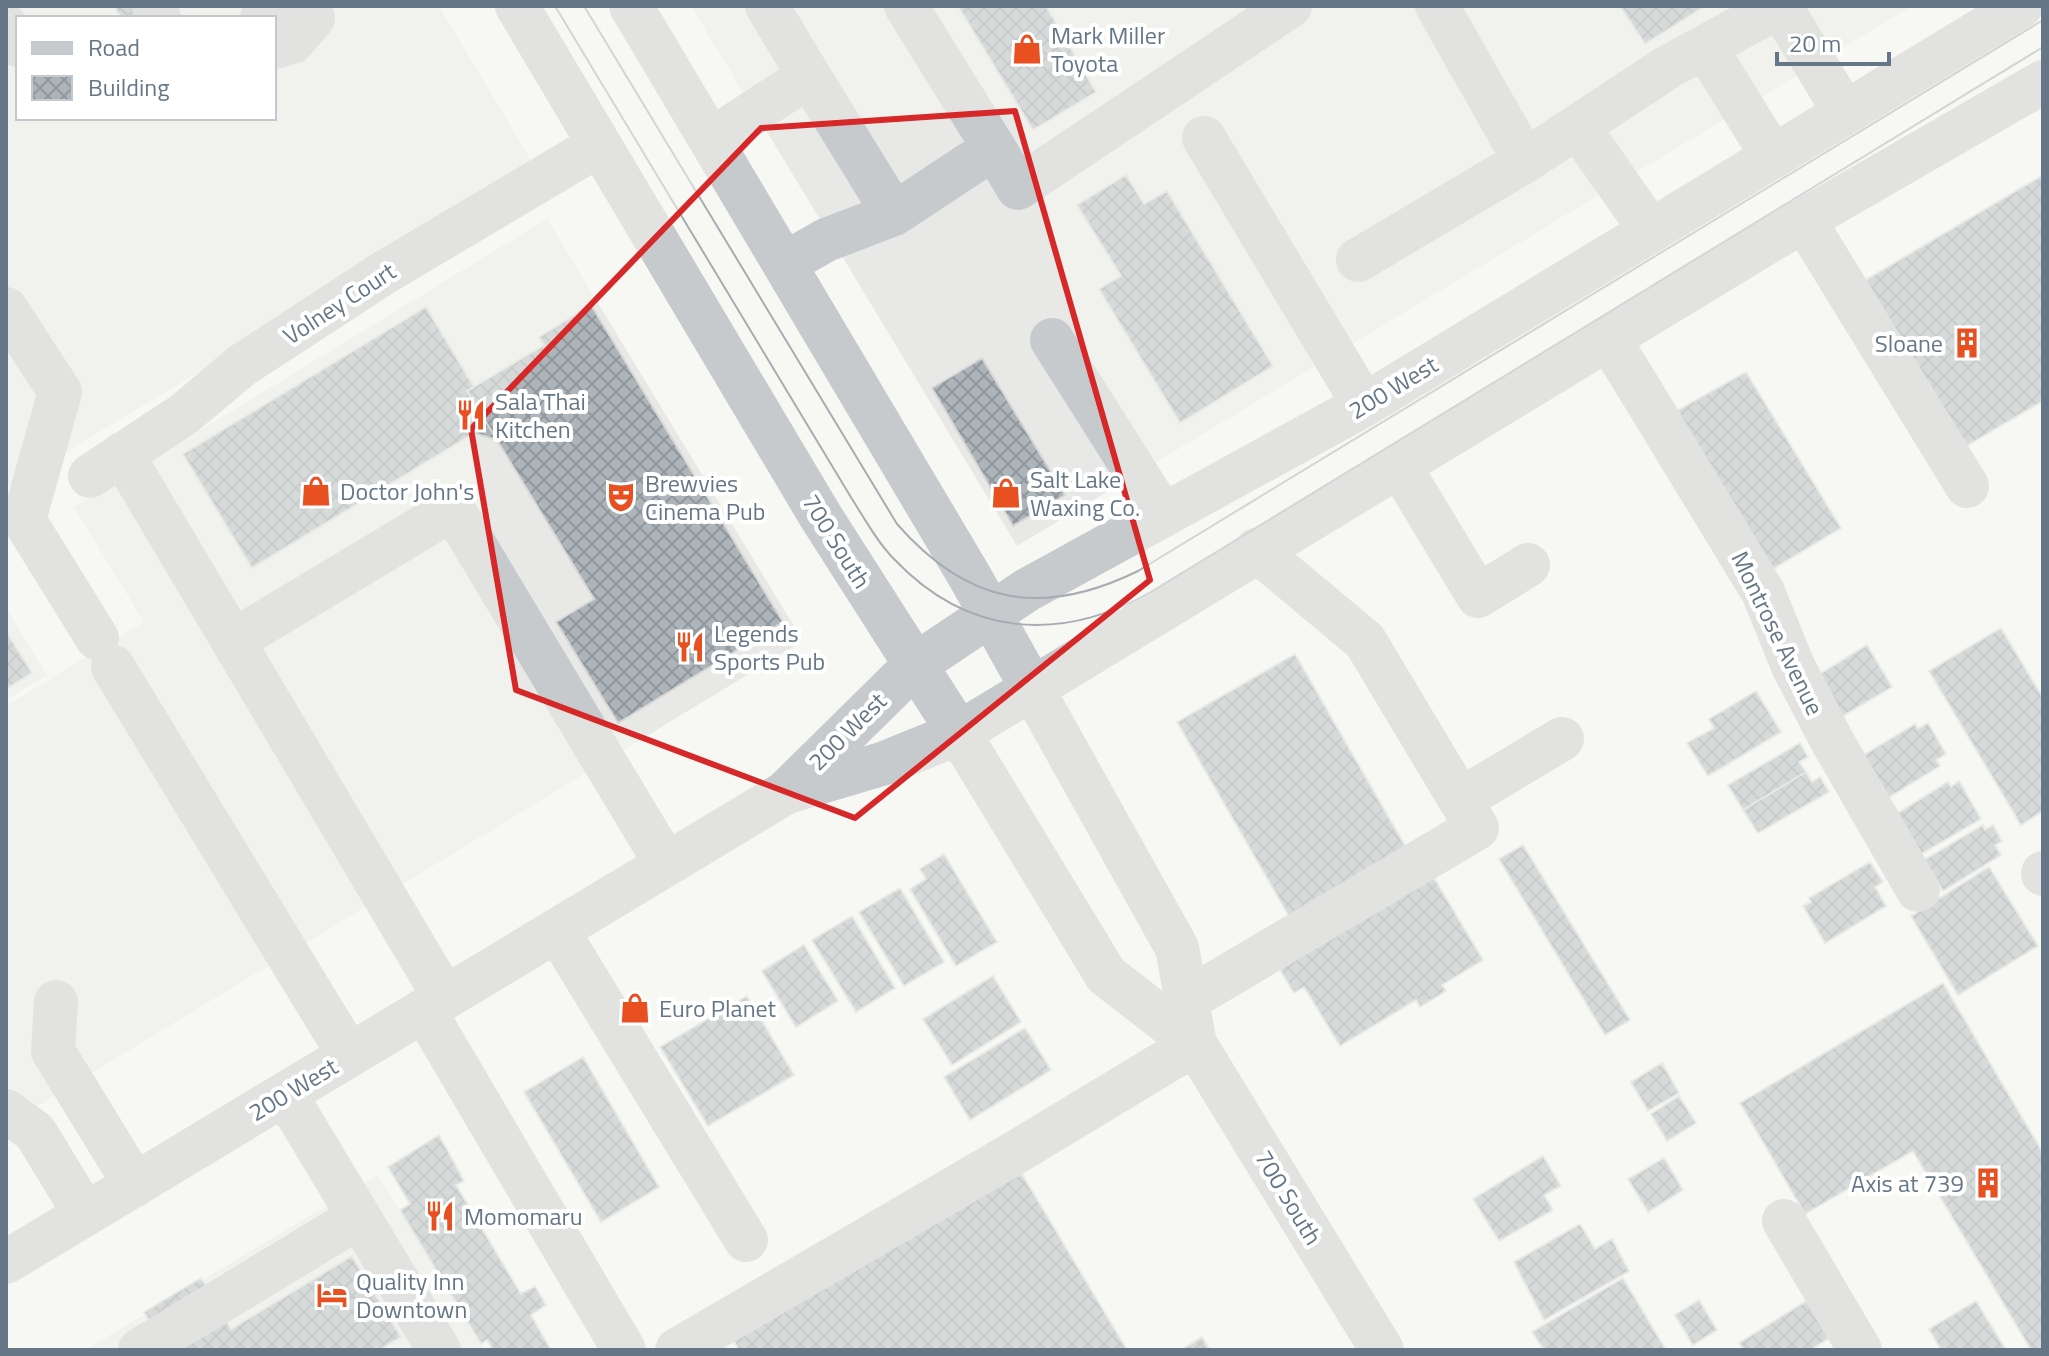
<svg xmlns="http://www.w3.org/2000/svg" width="2049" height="1356" viewBox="0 0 2049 1356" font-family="'Titillium Web',sans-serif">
<defs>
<pattern id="building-cross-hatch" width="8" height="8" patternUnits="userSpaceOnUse" patternTransform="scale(2)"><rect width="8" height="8" fill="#adb5bb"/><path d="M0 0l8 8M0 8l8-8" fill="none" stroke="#90989e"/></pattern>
</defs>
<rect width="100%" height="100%" fill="#f7f7f3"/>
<path fill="#e8e9e7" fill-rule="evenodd" d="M 6,6 L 439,6 L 536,169 L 6,488 ZM 18,18 L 274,18 L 274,118 L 18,118 Z
M 691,6 L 1912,6 L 1017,546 Z
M 547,219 L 803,641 L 6,1125 L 6,706 L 144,622 L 74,507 Z
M 6,608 L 47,675 L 6,700 Z
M 378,1175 L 483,1350 L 85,1350 Z"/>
<path fill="url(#building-cross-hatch)" stroke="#d8d8d6" stroke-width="2" d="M 114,6 L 157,6 L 138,18 L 121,18 Z
M 958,6 L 1046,6 L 1096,92 L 1033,130 Z
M 1620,6 L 1705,6 L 1645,44 Z
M 1126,175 L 1144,204 L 1167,191 L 1273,366 L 1180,423 L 1099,289 L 1121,276 L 1077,205 Z
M 2043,175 L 2043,401 L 1956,452 L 1857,285 Z
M 591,305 L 783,622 L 618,723 L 556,622 L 594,599 L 467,391 L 544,345 L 539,337 Z
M 426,307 L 474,387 L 467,391 L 497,440 L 474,433 L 252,568 L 183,454 Z
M 982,358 L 1065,495 L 1013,526 L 932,388 Z
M 1746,372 L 1841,528 L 1768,572 L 1673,413 Z
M 2001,628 L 2043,698 L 2043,811 L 2021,825 L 1929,671 Z
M 6,631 L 32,673 L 6,689 Z
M 1867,645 L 1892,687 L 1834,721 L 1815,677 Z
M 1295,654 L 1408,851 L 1290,918 L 1177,722 Z
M 1756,691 L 1781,732 L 1708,776 L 1687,743 L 1714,728 L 1709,719 Z
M 1928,723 L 1946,754 L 1936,760 L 1940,766 L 1886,799 L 1857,759 L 1915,724 L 1918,729 Z
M 1800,743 L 1808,757 L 1799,762 L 1806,772 L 1743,810 L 1728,785 Z
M 1806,772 L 1812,782 L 1820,777 L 1829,792 L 1758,833 L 1743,810 Z
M 1959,781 L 1981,819 L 1921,854 L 1890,818 L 1948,782 L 1951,787 Z
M 1983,825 L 1985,830 L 1993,825 L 2002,841 L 1995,845 L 2001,855 L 1943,891 L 1924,860 Z
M 1523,845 L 1630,1020 L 1605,1035 L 1499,859 Z
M 944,854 L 997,942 L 956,966 L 910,889 L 926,879 L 920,869 Z
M 1870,862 L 1883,882 L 1875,887 L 1886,906 L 1825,943 L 1803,906 L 1811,902 L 1809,898 Z
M 1989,867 L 2038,946 L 1958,995 L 1911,916 Z
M 1433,876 L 1483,960 L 1442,985 L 1446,991 L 1420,1007 L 1416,1000 L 1340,1046 L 1304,987 L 1294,993 L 1279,968 Z
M 900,888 L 944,962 L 904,986 L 859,912 Z
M 852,916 L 895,988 L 856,1012 L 812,940 Z
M 804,945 L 838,1001 L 796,1027 L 762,971 Z
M 993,976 L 1021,1022 L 952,1065 L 923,1019 Z
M 1943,983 L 2043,1153 L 2043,1350 L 2031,1350 L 1913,1151 L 1805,1214 L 1740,1103 Z
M 747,996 L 794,1075 L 708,1126 L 660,1047 Z
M 1025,1028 L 1051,1070 L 970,1120 L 944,1077 Z
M 583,1057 L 659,1187 L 601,1222 L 524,1092 Z
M 1662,1063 L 1679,1093 L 1648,1111 L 1631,1082 Z
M 1679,1096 L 1696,1123 L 1667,1141 L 1651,1114 Z
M 439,1135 L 464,1181 L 456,1185 L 521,1294 L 535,1286 L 546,1305 L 531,1315 L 551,1350 L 493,1350 L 487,1340 L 481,1344 L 400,1210 L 410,1204 L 388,1167 Z
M 1543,1156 L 1561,1186 L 1544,1195 L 1553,1210 L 1499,1241 L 1473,1199 Z
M 1664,1158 L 1683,1190 L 1648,1212 L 1628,1179 Z
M 1016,1164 L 1127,1350 L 739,1350 L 730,1335 Z
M 1580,1224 L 1595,1249 L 1612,1239 L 1629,1271 L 1544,1320 L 1514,1262 Z
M 352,1256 L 401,1337 L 379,1350 L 166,1350 L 144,1312 L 201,1278 L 231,1329 Z
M 1623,1278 L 1666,1350 L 1544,1350 L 1532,1332 Z
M 1811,1298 L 1833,1336 L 1810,1350 L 1744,1350 L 1739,1343 Z
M 1699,1300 L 1717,1330 L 1693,1345 L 1675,1315 Z
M 1976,1301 L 2006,1350 L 1941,1350 L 1929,1329 Z
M 1202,1337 L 1210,1350 L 1181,1350 Z"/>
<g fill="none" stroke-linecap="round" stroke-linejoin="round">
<path stroke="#c7cacd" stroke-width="44" d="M 517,6 L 821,517 L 959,733 L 1106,975 L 1195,1044 L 1382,1350
M 631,6 L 970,577 L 1177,948 L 1195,1044
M 906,6 L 994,148
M 1437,6 L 1525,161 L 1668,67 L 1780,6
M 1780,6 L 1845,113
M 154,8 L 159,18
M 262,18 L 271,6
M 6,26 L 18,45
M 274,47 L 292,42 L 313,18
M 1705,47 L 1773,157
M 809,76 L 894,214
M 1578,127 L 1651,231
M 1204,138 L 1364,405
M 711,140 L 809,76 L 767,6
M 1804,220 L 1967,486
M 1358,260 L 1525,161
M 784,264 L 826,240 L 894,214 L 994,148 L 1018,188 L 1290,6
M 6,309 L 60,392 L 24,520 L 97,638
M 1609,339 L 1763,592 L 1793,666 L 1831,739 L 1918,890
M 1052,340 L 1162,514
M 122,454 L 445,998
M 1399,465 L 1478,596 L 1528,565
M 90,476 L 184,414 L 241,366 L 382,274 L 599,145
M 233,641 L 453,509 L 666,864
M 113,667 L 349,1055
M 791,791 L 885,763 L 959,733 L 1804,220 L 2043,82
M 1460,800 L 1562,739
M 2043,873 L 2043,874
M 557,930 L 746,1240
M 1187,1000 L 1477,828 L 1365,641 L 1256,550
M 56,1002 L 53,1051 L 135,1185
M 424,1010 L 624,1350
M 285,1094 L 439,1350
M 6,1111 L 35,1132 L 85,1214
M 1784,1221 L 1860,1350
M 6,1262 L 785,793 L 915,665 L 1027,590 L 1364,405 L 2021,6
M 140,1350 L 359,1217
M 677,1350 L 1018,1151 L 1195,1044"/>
<path stroke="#a6acb2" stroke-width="2" d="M 555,6 L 852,499 C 865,519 877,542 894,559 C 968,637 1060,643 1151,592 L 2043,47
M 584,6 L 897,524 C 968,605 1042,618 1138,571 L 2043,20"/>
</g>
<path d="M0 0H2049V1356H0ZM 1015,111 L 1150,580 L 855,818 L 516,690 L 471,429 L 761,128 Z" fill="#f7f7f3" fill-opacity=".55" fill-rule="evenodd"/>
<path fill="none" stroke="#d62828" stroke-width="6" stroke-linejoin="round" d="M 1015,111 L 1150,580 L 855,818 L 516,690 L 471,429 L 761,128 Z"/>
<defs>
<g id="shop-bare" transform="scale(2.4)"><path d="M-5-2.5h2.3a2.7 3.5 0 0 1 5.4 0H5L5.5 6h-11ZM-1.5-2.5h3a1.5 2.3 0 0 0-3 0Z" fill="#e95021" stroke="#fff" stroke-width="2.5" paint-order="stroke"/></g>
<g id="building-bare" transform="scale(2.4)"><path d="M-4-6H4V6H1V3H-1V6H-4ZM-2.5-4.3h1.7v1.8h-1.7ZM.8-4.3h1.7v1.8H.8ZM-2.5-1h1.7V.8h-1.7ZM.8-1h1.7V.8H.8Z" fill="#e95021" stroke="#fff" stroke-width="2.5" paint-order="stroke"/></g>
<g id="restaurant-bare" transform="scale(2.4)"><path d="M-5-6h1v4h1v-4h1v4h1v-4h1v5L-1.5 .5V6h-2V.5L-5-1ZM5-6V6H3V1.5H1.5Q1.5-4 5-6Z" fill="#e95021" stroke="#fff" stroke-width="2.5" paint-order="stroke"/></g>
<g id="theatre-bare" transform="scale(2.4)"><path d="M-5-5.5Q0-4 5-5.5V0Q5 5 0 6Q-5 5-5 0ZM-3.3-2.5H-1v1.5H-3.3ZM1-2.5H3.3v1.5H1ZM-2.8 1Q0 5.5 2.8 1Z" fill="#e95021" stroke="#fff" stroke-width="2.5" paint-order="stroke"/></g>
<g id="hotel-bare" transform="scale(2.4)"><path d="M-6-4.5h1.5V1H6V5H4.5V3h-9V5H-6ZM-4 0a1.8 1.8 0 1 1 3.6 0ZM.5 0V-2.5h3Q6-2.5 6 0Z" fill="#e95021" stroke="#fff" stroke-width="2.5" paint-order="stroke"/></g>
</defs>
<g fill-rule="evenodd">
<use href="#shop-bare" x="1027" y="49"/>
<use href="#building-bare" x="1967" y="343"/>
<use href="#restaurant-bare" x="471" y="415"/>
<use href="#shop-bare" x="316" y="491"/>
<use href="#shop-bare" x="1006" y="493"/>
<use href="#theatre-bare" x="621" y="497"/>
<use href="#restaurant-bare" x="690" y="647"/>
<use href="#shop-bare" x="635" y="1008"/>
<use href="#building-bare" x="1988" y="1183"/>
<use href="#restaurant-bare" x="440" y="1216"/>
<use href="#hotel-bare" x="332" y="1295"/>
</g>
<g text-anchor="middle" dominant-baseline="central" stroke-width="8" stroke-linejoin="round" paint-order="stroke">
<g font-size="24" fill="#657786" stroke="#fff" text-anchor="start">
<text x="1051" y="35">Mark Miller<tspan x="1051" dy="28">Toyota</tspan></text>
<text x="1943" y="343" text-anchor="end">Sloane</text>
<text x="495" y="401">Sala Thai<tspan x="495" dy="28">Kitchen</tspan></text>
<text x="1030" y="479">Salt Lake<tspan x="1030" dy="28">Waxing Co.</tspan></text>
<text x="645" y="483">Brewvies<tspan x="645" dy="28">Cinema Pub</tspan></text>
<text x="340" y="491">Doctor John's</text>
<text x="714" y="633">Legends<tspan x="714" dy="28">Sports Pub</tspan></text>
<text x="659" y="1008">Euro Planet</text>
<text x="1964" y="1183" text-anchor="end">Axis at 739</text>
<text x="464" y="1216">Momomaru</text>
<text x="356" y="1281">Quality Inn<tspan x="356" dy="28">Downtown</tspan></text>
</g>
<g font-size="24" fill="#657786" stroke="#fff">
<text transform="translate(339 303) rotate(-33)">Volney Court</text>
<text transform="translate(1393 387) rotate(-31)">200 West</text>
<text transform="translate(837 541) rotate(58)">700 South</text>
<text transform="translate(1778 633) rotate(64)">Montrose Avenue</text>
<text transform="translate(847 731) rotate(-45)">200 West</text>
<text transform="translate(293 1089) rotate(-31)">200 West</text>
<text transform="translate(1289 1197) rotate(59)">700 South</text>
</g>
</g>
<rect width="2049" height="1356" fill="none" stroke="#657786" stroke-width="16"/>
<rect x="16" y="16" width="260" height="104" fill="#ffffff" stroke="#c1c9cf" stroke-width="2"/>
<rect x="32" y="42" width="40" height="12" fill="#c7cacd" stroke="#c1c9cf" stroke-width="2"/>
<text x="88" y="56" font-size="24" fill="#657786">Road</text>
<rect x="32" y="76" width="40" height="24" fill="url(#building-cross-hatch)" stroke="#c1c9cf" stroke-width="2"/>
<text x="88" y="96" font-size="24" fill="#657786">Building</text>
<path d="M1777 52v12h112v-12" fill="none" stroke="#657786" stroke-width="4"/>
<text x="1789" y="52" font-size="24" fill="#657786" stroke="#ffffff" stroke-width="6" paint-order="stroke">20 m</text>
</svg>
